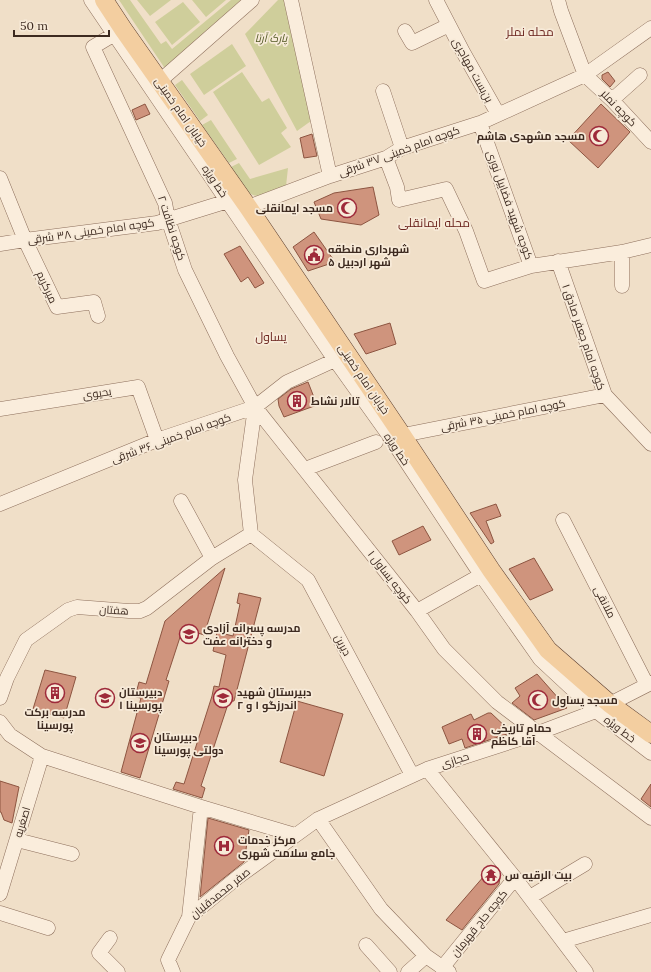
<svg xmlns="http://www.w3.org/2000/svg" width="651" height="972" viewBox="0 0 651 972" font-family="Lora,Cairo,serif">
<rect width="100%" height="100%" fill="#f0dfc8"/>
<path fill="#cfce9b" d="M 119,0 L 130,0 L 161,44 L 166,41 L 172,49 L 231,0 L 241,0 L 166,70 Z
M 137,0 L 171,0 L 150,16 Z
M 192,0 L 226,0 L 206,17 Z
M 278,0 L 284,0 L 311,121 L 297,131 L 245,34 Z
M 183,2 L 200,22 L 172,45 L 155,22 Z
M 232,44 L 246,66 L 204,95 L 190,74 Z
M 242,72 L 262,102 L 269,98 L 287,128 L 281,133 L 291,147 L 259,165 L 213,92 Z
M 182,80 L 208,115 L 200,121 L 175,85 Z
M 211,120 L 237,159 L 229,163 L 202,125 Z
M 239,163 L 250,179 L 288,168 L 286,186 C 279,189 266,196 259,196 C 246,197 237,177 231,167 Z"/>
<path fill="#cf947d" stroke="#8d5541" d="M 608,72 L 615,81 L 610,87 L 602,79 L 602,75 Z
M 145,104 L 150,114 L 136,120 L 132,110 Z
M 601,104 L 630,132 L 598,168 L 568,140 Z
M 312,134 L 317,156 L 304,158 L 300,138 Z
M 373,187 L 379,215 L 361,225 L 321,219 L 314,202 L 334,193 Z
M 314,232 L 335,262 L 308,271 L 293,247 Z
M 240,246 L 264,283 L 255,288 L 248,277 L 241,282 L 224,254 Z
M 390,323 L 396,344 L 366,354 L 354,334 Z
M 308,382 L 317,405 L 284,417 L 279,406 L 278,399 L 291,389 Z
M 496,504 L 501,516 L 486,521 L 494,542 L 491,544 L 470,513 Z
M 423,526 L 431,540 L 399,555 L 392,541 Z
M 534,558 L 553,590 L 530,600 L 509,569 Z
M 225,568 L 204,635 L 183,628 L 166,680 L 169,681 L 140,778 L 121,772 L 141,698 L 135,697 L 139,682 L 146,684 L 165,621 Z
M 239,593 L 261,598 L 234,701 L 229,701 L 201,786 L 205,788 L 202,798 L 173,789 L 176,782 L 184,784 L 212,696 L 214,686 L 219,687 L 226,655 L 213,651 L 217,632 L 233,636 L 240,604 L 237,603 Z
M 45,670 L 76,677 L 64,718 L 33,709 Z
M 537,674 L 567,708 L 534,720 L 512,703 L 520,696 L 515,688 Z
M 297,701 L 343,714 L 324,776 L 280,762 Z
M 488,713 L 491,713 L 510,731 L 510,733 L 465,748 L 462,739 L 449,744 L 442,727 L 471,714 L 474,720 Z
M 0,781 L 19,787 L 12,823 L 4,820 L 1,812 L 0,812 Z
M 651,784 L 651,807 L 641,799 Z
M 208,818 L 249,830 L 244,862 L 200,897 Z
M 491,868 L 500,877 L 499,884 L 462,930 L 446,920 Z"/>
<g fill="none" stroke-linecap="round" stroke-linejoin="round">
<g stroke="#8d6f5c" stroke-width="15">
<path id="minor" d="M 91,0 L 335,360 L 390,437 L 481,575 L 540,659 L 596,711 L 651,753
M 291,0 L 330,176
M 436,0 L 463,52 L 498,114
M 558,0 L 561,11 L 585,75 L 612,100 L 651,142
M 123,29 L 93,47 L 165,203 L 168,219 L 185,270 L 227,356 L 255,407 L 417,611 L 444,649 L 497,702 L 651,818
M 405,31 L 412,43 L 449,25
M 153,87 L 252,0
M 383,91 L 402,148
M 612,100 L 640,75
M 480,123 L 531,266
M 386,158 L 397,187 L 399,200 L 446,189 L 466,231 L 484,281 L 531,266 L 622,252 L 651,245
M 0,178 L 25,240 L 57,307 L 94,302 L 98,316
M 0,244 L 25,240 L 157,223 L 228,201 L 248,207 L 330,176 L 386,158 L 402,148 L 480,123 L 585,75 L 651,28
M 622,252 L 622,286
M 558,261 L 605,395 L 651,444
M 0,409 L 138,387 L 157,440
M 393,437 L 605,395
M 305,469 L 376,442
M 181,501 L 212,558
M 0,504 L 157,440 L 255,407 L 287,382 L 335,360 L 343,355
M 563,520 L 647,685
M 251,534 L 308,580 L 412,775
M 251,534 L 245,480 L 255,407
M 417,611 L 481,575
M 0,698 L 7,678 L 26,640 L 68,610 L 77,607 L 129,611 L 140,611 L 147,608 L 212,558 L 251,534
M 0,722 L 10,735 L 42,756 L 201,807 L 295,835
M 427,769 L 515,878 L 586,972
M 318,819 L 381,909 L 426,956 L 449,972
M 17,840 L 72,854
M 0,894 L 42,756
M 530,897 L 585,864
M 0,913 L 48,928
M 189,917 L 201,807
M 110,938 L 99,953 L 118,972
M 563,941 L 651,915
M 366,945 L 390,972
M 442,968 L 515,878
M 173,972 L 168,960 L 189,917 L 238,877 L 318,819 L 427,769 L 538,733 L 596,711 L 651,683
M 408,972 L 426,956"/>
</g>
<g stroke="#5b3e30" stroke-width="19">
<path id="major" d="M 104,0 L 123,29 L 248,207 L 402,435 L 491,570 L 548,650 L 610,704 L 651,734"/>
</g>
<use href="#minor" stroke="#faeddc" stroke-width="14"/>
<use href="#major" stroke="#f3cea0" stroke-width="18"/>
</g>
<defs>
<g id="mosque-ring" transform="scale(1)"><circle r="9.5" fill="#f7ead8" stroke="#9e2a3a" stroke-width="1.5"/><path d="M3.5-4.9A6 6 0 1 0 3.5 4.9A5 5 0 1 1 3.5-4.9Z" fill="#9e2a3a"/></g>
<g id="civic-ring" transform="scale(1)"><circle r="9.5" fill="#f7ead8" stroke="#9e2a3a" stroke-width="1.5"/><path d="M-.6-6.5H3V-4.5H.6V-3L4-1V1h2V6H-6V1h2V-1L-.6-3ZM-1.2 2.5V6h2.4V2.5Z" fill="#9e2a3a"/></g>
<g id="building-ring" transform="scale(1)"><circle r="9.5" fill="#f7ead8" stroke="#9e2a3a" stroke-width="1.5"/><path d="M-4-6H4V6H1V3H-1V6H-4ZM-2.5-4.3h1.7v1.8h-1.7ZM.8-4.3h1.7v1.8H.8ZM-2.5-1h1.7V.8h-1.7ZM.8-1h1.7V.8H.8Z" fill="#9e2a3a"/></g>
<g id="school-ring" transform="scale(1)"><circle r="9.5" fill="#f7ead8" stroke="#9e2a3a" stroke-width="1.5"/><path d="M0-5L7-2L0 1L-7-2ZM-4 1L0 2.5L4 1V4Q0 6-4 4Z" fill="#9e2a3a"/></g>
<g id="hospital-ring" transform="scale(1)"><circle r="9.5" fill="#f7ead8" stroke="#9e2a3a" stroke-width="1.5"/><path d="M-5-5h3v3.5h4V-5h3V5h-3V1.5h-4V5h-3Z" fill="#9e2a3a"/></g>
<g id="temple-ring" transform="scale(1)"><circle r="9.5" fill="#f7ead8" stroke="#9e2a3a" stroke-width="1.5"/><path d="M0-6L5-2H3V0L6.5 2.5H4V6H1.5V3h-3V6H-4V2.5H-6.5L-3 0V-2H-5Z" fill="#9e2a3a"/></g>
</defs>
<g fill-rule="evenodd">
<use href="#mosque-ring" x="599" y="136"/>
<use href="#mosque-ring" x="347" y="208"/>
<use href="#civic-ring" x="314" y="255"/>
<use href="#building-ring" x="297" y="401"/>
<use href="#school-ring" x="189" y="634"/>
<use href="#building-ring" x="55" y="693"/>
<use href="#school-ring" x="105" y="698"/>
<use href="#school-ring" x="223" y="698"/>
<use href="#mosque-ring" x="538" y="700"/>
<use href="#building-ring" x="477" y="734"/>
<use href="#school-ring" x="140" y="743"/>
<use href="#hospital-ring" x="224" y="846"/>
<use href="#temple-ring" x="491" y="875"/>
</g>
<g text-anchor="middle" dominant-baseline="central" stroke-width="3.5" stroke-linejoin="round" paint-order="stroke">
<g font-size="11" font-style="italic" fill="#545a26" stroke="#f7ead8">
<text x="271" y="38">پارک آرتا</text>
</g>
<g font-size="11" fill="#3d2a20" stroke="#f7ead8">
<text transform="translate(473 70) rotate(61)">بن‌بست مهاجری</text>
<text transform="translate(619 108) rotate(46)">کوچه نملر</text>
<text transform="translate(181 112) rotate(55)">خیابان امام خمینی</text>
<text transform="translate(399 151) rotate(-20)">کوچه امام خمینی ۳۷ شرقی</text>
<text transform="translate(215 181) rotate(56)">خط ویژه</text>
<text transform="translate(510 205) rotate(70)">کوچه شهید فضاییل نوری</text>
<text transform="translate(172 228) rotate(72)">کوچه نظافت ۲</text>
<text transform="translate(91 231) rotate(-8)">کوچه امام خمینی ۳۸ شرقی</text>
<text transform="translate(47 287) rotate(65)">میرکریم</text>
<text transform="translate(584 337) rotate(71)">کوچه امام جعفر صادق ۱</text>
<text transform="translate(364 379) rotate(56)">خیابان امام خمینی</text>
<text transform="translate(97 393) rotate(-9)">یحیوی</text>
<text transform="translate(503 415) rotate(-11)">کوچه امام خمینی ۳۵ شرقی</text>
<text transform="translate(171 438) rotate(-20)">کوچه امام خمینی ۳۶ شرقی</text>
<text transform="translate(397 449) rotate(56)">خط ویژه</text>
<text transform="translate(390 577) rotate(52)">کوچه یساول ۱</text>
<text transform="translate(605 602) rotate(63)">ملانقی</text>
<text transform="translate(114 610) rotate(3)">هفتان</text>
<text transform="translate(343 645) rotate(62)">دیرین</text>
<text transform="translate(620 729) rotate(37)">خط ویژه</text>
<text transform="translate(455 760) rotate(-18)">حجازی</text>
<text transform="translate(22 822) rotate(-73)">اصغریه</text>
<text transform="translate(220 893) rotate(-39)">صفر محمدقلیان</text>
<text transform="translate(479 923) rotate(-51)">کوچه حاج قهرمان</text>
</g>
<g font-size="11" font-weight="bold" fill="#3d2a20" stroke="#f7ead8" text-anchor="start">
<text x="585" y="136" text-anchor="end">مسجد مشهدی هاشم</text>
<text x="333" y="208" text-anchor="end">مسجد ایمانقلی</text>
<text x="328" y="249">شهرداری منطقه<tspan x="328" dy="13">۵ شهر اردبیل</tspan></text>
<text x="311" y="401">تالار نشاط</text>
<text x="203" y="628">مدرسه پسرانه آزادی<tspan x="203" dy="13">و دخترانه عفت</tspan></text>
<text x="119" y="692">دبیرستان<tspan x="119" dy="13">پورسینا ۱</tspan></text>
<text x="237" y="692">دبیرستان شهید<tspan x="237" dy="13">اندرزگو ۱ و ۲</tspan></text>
<text x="552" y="700">مسجد یساول</text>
<text x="55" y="712" text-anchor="middle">مدرسه برکت<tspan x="55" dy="13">پورسینا</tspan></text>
<text x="491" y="728">حمام تاریخی<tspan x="491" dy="13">آقا کاظم</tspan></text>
<text x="154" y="737">دبیرستان<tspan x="154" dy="13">دولتی پورسینا</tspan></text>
<text x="238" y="840">مرکز خدمات<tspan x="238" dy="13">جامع سلامت شهری</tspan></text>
<text x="505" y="875">بیت الرقیه س</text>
</g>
<g font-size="12" fill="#6b241e" stroke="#f7ead8">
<text x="530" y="31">محله نملر</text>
<text x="434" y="222">محله ایمانقلی</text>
<text x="271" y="336">یساول</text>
</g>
</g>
<path d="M14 30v6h95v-6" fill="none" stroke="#3d2a20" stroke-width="2"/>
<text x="20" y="30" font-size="12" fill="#3d2a20" stroke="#f7ead8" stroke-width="3" paint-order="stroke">50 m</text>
</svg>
